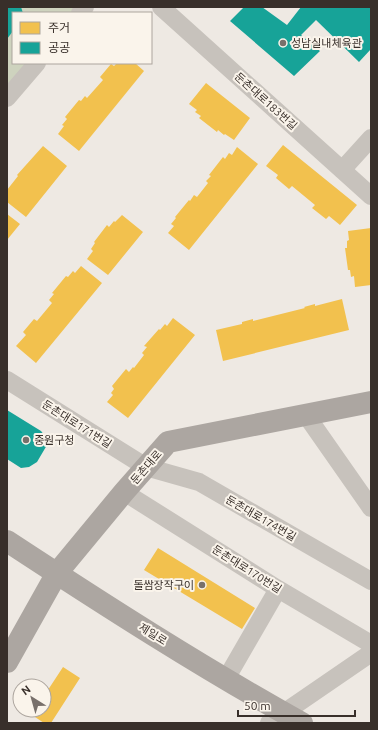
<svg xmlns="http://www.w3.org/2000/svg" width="378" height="730" viewBox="0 0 378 730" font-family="Ubuntu,'Noto Sans KR',sans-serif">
<rect width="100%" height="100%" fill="#eee9e3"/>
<path fill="#ced3be" d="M 7,7 L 82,7 L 76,13 L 13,13 L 13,63 L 33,63 L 7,94 Z"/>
<path fill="#f2c14e" d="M 117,63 L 135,63 L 144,71 L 79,151 L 58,134 L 64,126 L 62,125 L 67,119 L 65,117 L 79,100 L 81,101 L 85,96 L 87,98 L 103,80 L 100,77 L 111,64 L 114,66 Z
M 206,83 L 250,118 L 234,140 L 225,134 L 224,135 L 218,130 L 217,132 L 199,118 L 201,116 L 195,112 L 197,110 L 189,104 Z
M 283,145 L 357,205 L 340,225 L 329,216 L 326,219 L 312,208 L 315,205 L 292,186 L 289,189 L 276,178 L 278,175 L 266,166 Z
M 43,146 L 67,166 L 26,217 L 7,202 L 7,190 L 18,176 L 17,175 Z
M 237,147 L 258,164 L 189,250 L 168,233 L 174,226 L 171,224 L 176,218 L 175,217 L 189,200 L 190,201 L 194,195 L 197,197 L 208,183 L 206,181 L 211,176 L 209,175 L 223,157 L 225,159 L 229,153 L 232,155 Z
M 7,214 L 20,224 L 7,240 Z
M 122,215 L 143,232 L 108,275 L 87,259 L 93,251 L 91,249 L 95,243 L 94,242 L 107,225 L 109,227 L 114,221 L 115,222 Z
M 371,228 L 371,285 L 355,287 L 354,276 L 351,277 L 350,270 L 348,270 L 345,248 L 347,248 L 347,241 L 349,240 L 348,231 Z
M 81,266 L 102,283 L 36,363 L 16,346 L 26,335 L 23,332 L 34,319 L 37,321 L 52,303 L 49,300 L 54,294 L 52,293 L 66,276 L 68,277 L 73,271 L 75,273 Z
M 342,299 L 349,330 L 223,361 L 216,330 L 242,324 L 242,322 L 253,319 L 253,321 L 305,308 L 304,307 L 315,304 L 315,306 Z
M 173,318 L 195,335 L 128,418 L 107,402 L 113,395 L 111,393 L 114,389 L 112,386 L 126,369 L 129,372 L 133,367 L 134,368 L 144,355 L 142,353 L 147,347 L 144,346 L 159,329 L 160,330 L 165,324 L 167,326 Z
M 158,548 L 255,608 L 242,629 L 144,570 Z
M 63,667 L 80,678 L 51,723 L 44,723 L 32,715 L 35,710 L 44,710 L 44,696 Z"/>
<path fill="#17a398" d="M 7,7 L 21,7 L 23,13 L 13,13 L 13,31 L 7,39 Z
M 244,7 L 262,7 L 287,25 L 301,7 L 371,7 L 371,49 L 359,62 L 316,20 L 301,35 L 320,51 L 294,76 L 230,21 Z
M 7,410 L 41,431 L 45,436 L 47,445 L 37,462 L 29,467 L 21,468 L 7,459 Z"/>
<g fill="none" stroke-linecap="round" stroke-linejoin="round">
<path stroke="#c7c2bc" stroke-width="18" d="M 161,7 L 371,196
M 80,13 L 85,7
M 7,98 L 37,63
M 342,170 L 371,138
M 7,380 L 146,467 L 199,482 L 371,581
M 306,415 L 371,508
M 124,492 L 278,589 L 371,644
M 226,679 L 278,589
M 269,723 L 371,653"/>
<path stroke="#aca6a1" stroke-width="22" d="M 7,541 C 103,604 201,667 302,723
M 7,662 L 57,573 L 124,492 L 168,442 L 371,402"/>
</g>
<g fill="#78706b" stroke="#faf4eb" stroke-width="1.5">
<circle cx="283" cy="43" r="4"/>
<circle cx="26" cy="440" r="4"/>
<circle cx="202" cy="585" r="4"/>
</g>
<g text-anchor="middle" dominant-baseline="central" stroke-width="4" stroke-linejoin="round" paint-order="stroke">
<g font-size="11" fill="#382f2a" stroke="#faf4eb" text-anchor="start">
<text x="291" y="43">성남실내체육관</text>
<text x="34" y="440">중원구청</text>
<text x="194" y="585" text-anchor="end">돌쌈장작구이</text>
</g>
<g font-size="11" fill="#382f2a" stroke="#faf4eb">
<text transform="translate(266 101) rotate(42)">둔촌대로183번길</text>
<text transform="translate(77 424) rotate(32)">둔촌대로171번길</text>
<text transform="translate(146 467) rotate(-49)">둔촌대로</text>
<text transform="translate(261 518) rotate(30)">둔촌대로174번길</text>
<text transform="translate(247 569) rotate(32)">둔촌대로170번길</text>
<text transform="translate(153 634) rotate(32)">제일로</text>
</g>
</g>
<rect width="378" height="730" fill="none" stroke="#382f2a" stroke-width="16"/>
<rect x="12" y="12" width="140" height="52" fill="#faf4eb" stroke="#aca59e"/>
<rect x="20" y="22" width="20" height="12" fill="#f2c14e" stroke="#aca59e"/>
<text x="48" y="32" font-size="12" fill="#382f2a">주거</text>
<rect x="20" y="42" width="20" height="12" fill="#17a398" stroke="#aca59e"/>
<text x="48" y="52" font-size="12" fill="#382f2a">공공</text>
<g transform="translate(32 698) rotate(323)"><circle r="19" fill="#faf4eb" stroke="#aca59e"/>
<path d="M0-3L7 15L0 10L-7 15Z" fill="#78706b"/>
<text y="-6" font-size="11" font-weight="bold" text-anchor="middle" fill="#382f2a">N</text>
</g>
<path d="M238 710v6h117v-6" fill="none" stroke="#382f2a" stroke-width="2"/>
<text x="244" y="710" font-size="12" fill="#382f2a" stroke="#faf4eb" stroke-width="3" paint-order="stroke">50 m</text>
</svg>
